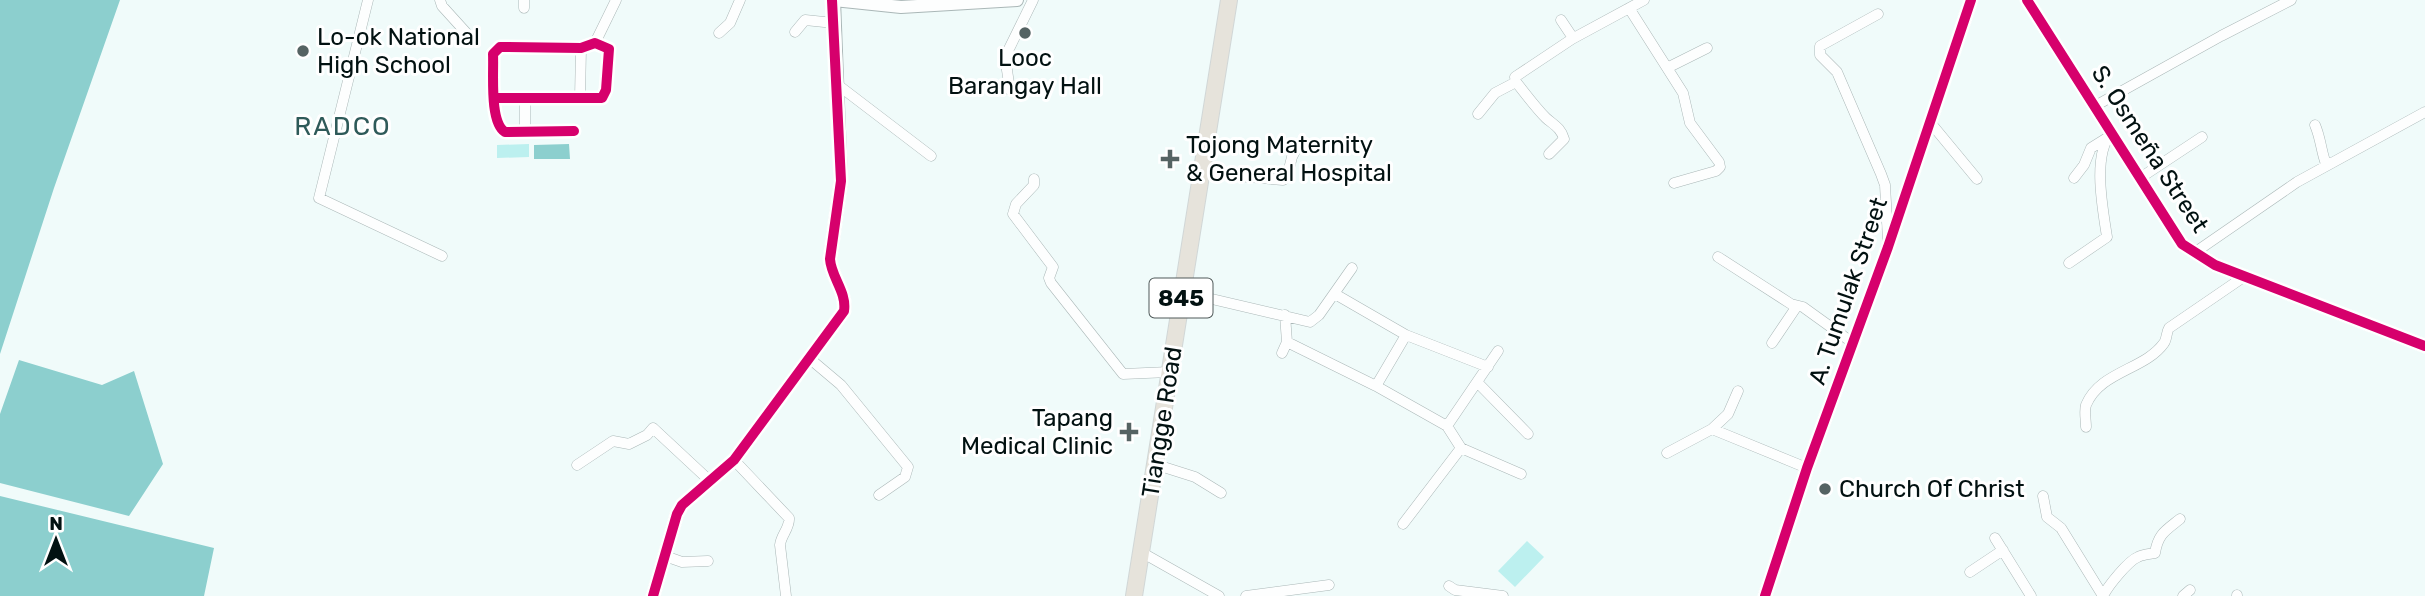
<svg xmlns="http://www.w3.org/2000/svg" width="2425" height="596" viewBox="0 0 2425 596" font-family="Rubik,sans-serif">
<rect width="100%" height="100%" fill="#f0fbfa"/>
<path fill="#bcf0ef" d="M 529,144 L 529,157 L 497,158 L 497,145 Z
M 1527,541 L 1544,557 L 1515,587 L 1498,571 Z"/>
<path fill="#8ccfce" d="M 0,0 L 120,0 L 54,188 L 0,354 Z
M 569,144 L 570,159 L 534,159 L 534,145 Z
M 19,360 L 102,385 L 134,371 L 163,464 L 129,516 L 0,483 L 0,414 Z
M 0,496 L 214,548 L 204,596 L 0,596 Z"/>
<g fill="none" stroke-linecap="round" stroke-linejoin="round">
<g stroke="#aab7b7" stroke-width="11">
<path id="minor" d="M 368,0 L 319,198 L 442,256
M 440,0 L 442,6 L 471,38
M 524,0 L 524,8
M 1629,8 L 1683,93 L 1690,123 L 1719,162 L 1720,167 L 1716,171 L 1674,183
M 1878,14 L 1820,46 L 1820,55 L 1837,72 L 1881,174 L 1885,185 L 1888,240
M 1561,20 L 1573,38
M 795,32 L 805,20 L 834,23
M 719,33 L 730,23 L 740,0
M 595,43 L 616,0
M 1667,68 L 1707,48
M 838,85 L 931,156
M 1010,90 L 1005,57 L 1033,0
M 494,98 L 602,98 L 606,90 L 609,49 L 595,43 L 581,48 L 500,47 L 493,54 C 494,72 489,122 505,132 L 574,131
M 580,98 L 581,48
M 2095,106 L 2221,36 L 2291,0
M 1478,114 L 1495,93 L 1516,82
M 1929,121 L 1977,179
M 2315,125 C 2321,139 2321,151 2326,164
M 525,131 L 525,98
M 1549,154 L 1564,139 C 1561,128 1554,125 1546,118 C 1535,107 1525,93 1516,82 L 1515,77 L 1572,39 L 1644,0
M 1202,170 L 1237,176 L 1283,180 L 1287,177 L 1292,157 L 1297,147
M 2074,178 L 2084,165 L 2091,148 L 2107,138
M 2140,178 L 2202,137
M 1034,179 L 1034,185 L 1016,204 L 1013,214 L 1053,267 L 1049,278 L 1051,283 L 1123,374 L 1169,372
M 2194,253 L 2297,182 L 2425,112
M 1718,257 L 1791,304 L 1803,307 L 1853,343
M 2069,263 L 2107,237 C 2103,210 2092,156 2111,133
M 1182,292 L 1310,322 L 1319,315 L 1352,268
M 1335,294 L 1406,335 L 1488,367
M 1287,342 L 1376,386 L 1447,426 L 1461,448 L 1521,474
M 1772,343 L 1797,306
M 1282,353 L 1287,342 L 1285,315
M 809,358 L 841,385 L 908,467 L 905,477 L 879,495
M 1477,382 L 1528,434
M 1376,386 L 1406,335
M 1447,426 L 1498,351
M 2086,427 C 2086,420 2084,411 2086,405 C 2100,371 2145,370 2164,343 C 2167,339 2166,333 2169,328 L 2245,276
M 1712,429 L 1807,468
M 1667,453 L 1712,429 L 1728,414 L 1738,391
M 734,460 L 789,518 C 790,528 781,535 780,545 L 786,596
M 1154,464 L 1195,477 L 1221,493
M 577,465 L 613,441 L 629,444 L 647,435 L 653,428 L 711,482
M 2043,496 L 2047,517 L 2061,528 L 2103,596
M 1403,524 L 1461,448
M 1995,538 L 2031,596
M 1141,552 L 1219,596
M 665,556 L 682,562 L 708,561
M 1970,572 L 2003,550
M 1449,586 L 1455,590 L 1503,596
M 1246,596 L 1329,585
M 2103,596 C 2108,586 2128,561 2138,557 C 2143,554 2150,554 2155,553 C 2158,534 2165,531 2180,519
M 2183,596 L 2190,590
M 2237,596 L 2237,595"/>
</g>
<g stroke="#aab7b7" stroke-width="14">
<path id="tertiary" d="M 2027,0 L 2182,244 L 2215,265 L 2425,346
M 653,596 L 677,514 L 682,505 L 734,460 L 844,311 C 847,292 831,277 830,259 L 841,181 L 834,0 L 901,7 L 1017,0
M 1765,596 L 1807,468 L 1888,247 L 1971,0"/>
</g>
<g stroke="#d1d7d7" stroke-width="18">
<path id="primary" d="M 1134,596 L 1229,0"/>
</g>
<use href="#minor" stroke="#fdfefe" stroke-width="10"/>
<use href="#tertiary" stroke="#fdfefe" stroke-width="12"/>
<use href="#primary" stroke="#e6e3db" stroke-width="16"/>
<g stroke="#fff" stroke-width="15">
<path id="cycleway" d="M 2027,0 L 2182,244 L 2215,265 L 2425,346
M 494,98 L 602,98 L 606,90 L 609,49 L 595,43 L 581,48 L 500,47 L 493,54 C 494,72 489,122 505,132 L 574,131
M 653,596 L 677,514 L 682,505 L 734,460 L 844,311 C 847,292 831,277 830,259 L 841,181 L 832,0
M 1765,596 L 1807,468 L 1888,247 L 1971,0"/>
</g>
<use href="#cycleway" stroke="#d6006c" stroke-width="10"/>
</g>
<g fill="#556363" stroke="#fff" stroke-width="2.5">
<circle cx="1025" cy="33" r="7"/>
<circle cx="303" cy="51" r="7"/>
<path d="M1166.5 148.5h7v7h7v7h-7v7h-7v-7h-7v-7h7z"/>
<path d="M1125.5 421.5h7v7h7v7h-7v7h-7v-7h-7v-7h7z"/>
<circle cx="1825" cy="489" r="7"/>
</g>
<g text-anchor="middle" dominant-baseline="central" stroke-width="6" stroke-linejoin="round" paint-order="stroke">
<rect fill="#fff" stroke="#4e5858" stroke-width="2" x="1149.5" y="278.5" width="63" height="39" rx="5"/>
<g font-size="23" font-weight="bold" fill="#021111">
<text x="1181" y="298">845</text>
</g>
<g font-size="24" fill="#021111" stroke="#fff" text-anchor="start">
<text x="317" y="37">Lo-ok National<tspan x="317" dy="28">High School</tspan></text>
<text x="1025" y="58" text-anchor="middle">Looc<tspan x="1025" dy="28">Barangay Hall</tspan></text>
<text x="1186" y="145">Tojong Maternity<tspan x="1186" dy="28">&amp; General Hospital</tspan></text>
<text x="1113" y="418" text-anchor="end">Tapang<tspan x="1113" dy="28">Medical Clinic</tspan></text>
<text x="1839" y="489">Church Of Christ</text>
</g>
<g font-size="24" fill="#021111" stroke="#fff">
<text transform="translate(2150 149) rotate(57)">S. Osmeña Street</text>
<text transform="translate(1848 291) rotate(-71)">A. Tumulak Street</text>
<text transform="translate(1162 422) rotate(-81)">Tiangge Road</text>
</g>
<g font-size="26" letter-spacing="2" fill="#2e5a59" stroke="#fff">
<text x="343" y="126">RADCO</text>
</g>
</g>
<g transform="translate(56 540)" stroke="#ffffff" stroke-width="5" paint-order="stroke">
<path d="M0-5L12 26L0 18L-12 26Z" fill="#021111"/>
<text y="-10" font-size="19" font-weight="bold" text-anchor="middle" fill="#021111">N</text>
</g>
</svg>
